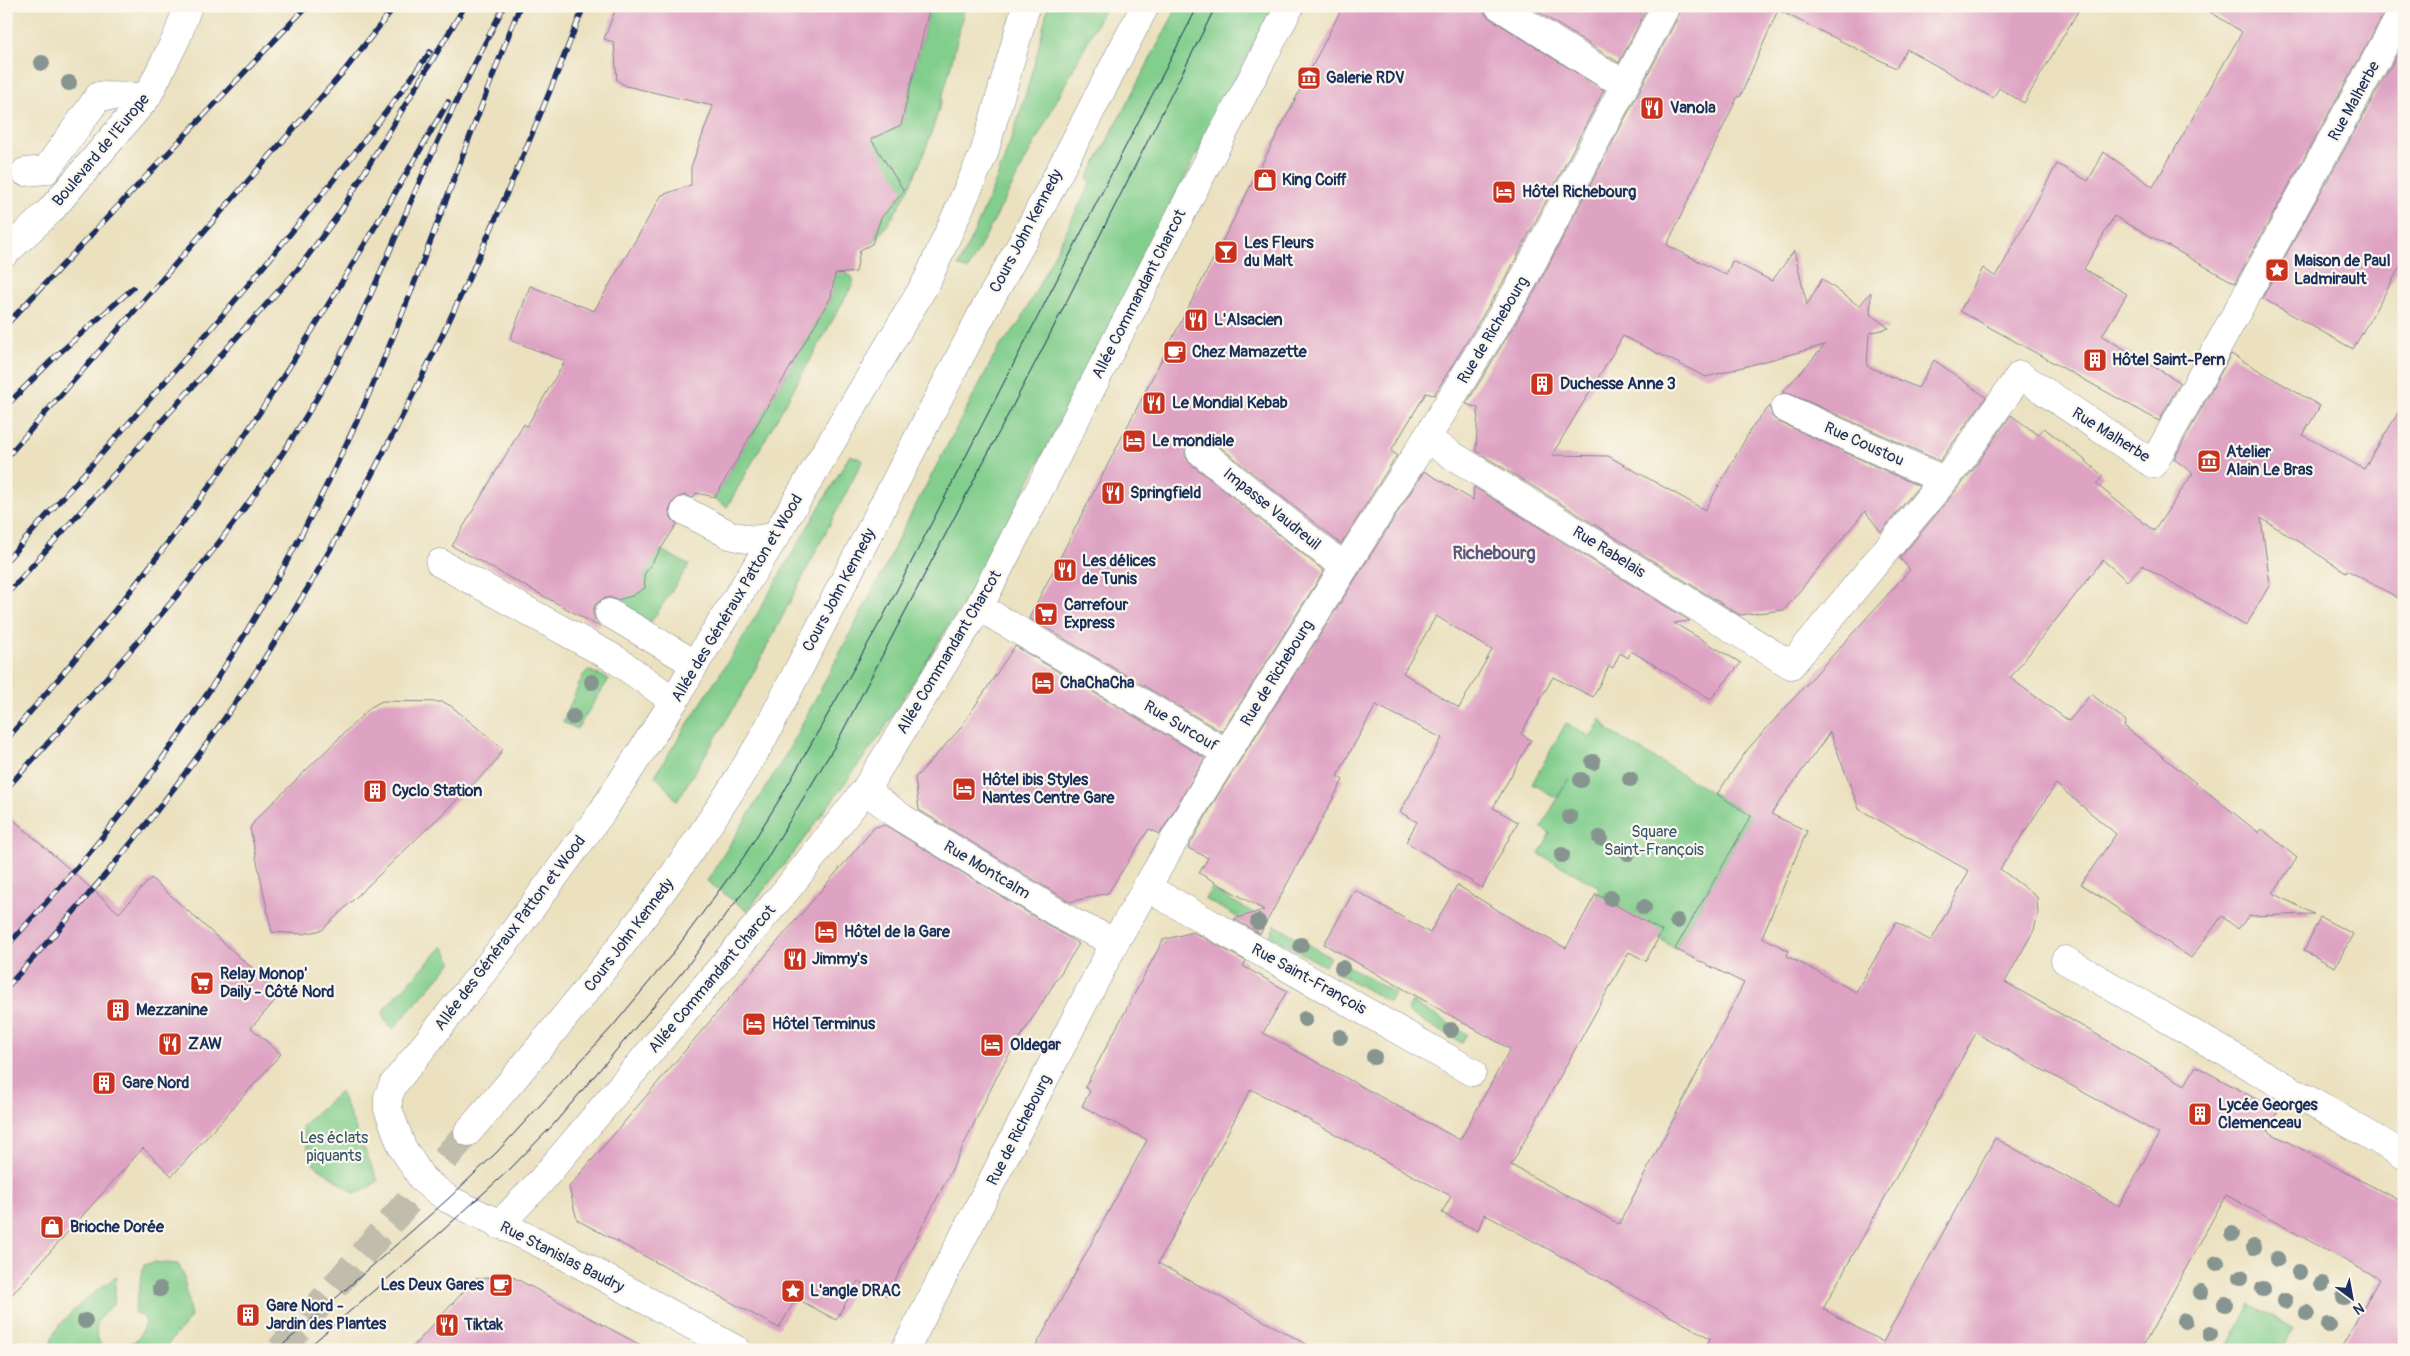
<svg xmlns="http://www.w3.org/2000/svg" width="2410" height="1356" viewBox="0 0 2410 1356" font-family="Pangolin,sans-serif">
<rect width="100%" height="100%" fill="#fbf7ec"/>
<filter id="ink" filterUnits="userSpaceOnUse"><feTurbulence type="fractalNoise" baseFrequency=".02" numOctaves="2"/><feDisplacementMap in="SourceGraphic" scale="10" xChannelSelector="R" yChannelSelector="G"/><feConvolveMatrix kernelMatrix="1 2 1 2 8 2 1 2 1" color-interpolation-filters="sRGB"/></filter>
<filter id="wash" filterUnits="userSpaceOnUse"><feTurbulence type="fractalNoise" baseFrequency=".0096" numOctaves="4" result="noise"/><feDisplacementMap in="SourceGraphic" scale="20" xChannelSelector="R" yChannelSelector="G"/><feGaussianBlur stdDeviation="1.12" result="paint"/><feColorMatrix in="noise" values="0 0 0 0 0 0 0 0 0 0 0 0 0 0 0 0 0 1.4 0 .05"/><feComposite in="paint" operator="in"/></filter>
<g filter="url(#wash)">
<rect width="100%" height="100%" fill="#ebe1bf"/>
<path fill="#82ce8c" stroke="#4e7e75" d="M 930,6 L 965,6 C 947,82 925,186 872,244 L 883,212 L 880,204 L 894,203 L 900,196 L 865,142 L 869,123 L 893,129 L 902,122 Z
M 1048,6 L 1106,6 L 968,270 L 958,266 C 999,183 1029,97 1048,6 Z
M 1178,6 L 1273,6 L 983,571 L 879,737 L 795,851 L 747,911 L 707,881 L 784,758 L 888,562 L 900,535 L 998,349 L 1020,322 L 1091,182 L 1087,179 Z
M 841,270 L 853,278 L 853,284 L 727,507 L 710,496 L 718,492 L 831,297 L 830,286 L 808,273 Z
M 850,455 L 863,460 L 744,691 L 677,801 L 655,775 L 743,638 Z
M 648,543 L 689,565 L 651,622 L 615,602 L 619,595 L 643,587 Z
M 588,670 L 609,679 L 577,729 L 563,722 L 583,675 Z
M 1601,719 L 1609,731 L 1751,816 L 1675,949 L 1596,894 L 1599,887 L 1539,854 L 1550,833 L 1541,828 L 1569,778 L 1557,798 L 1532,784 L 1566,723 L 1591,737 Z
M 1211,889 L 1266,920 L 1261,930 L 1205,899 Z
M 1275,925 L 1330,957 L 1325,966 L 1270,936 Z
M 443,946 L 452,962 L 392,1030 L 383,1017 L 384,1009 Z
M 1339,961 L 1395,993 L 1389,1002 L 1334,971 Z
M 1412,1002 L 1467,1034 L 1462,1043 L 1407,1012 Z
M 340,1092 L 378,1181 L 362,1192 L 354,1193 L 311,1162 L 302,1126 Z
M 154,1262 L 178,1264 L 183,1272 L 191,1317 L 163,1350 L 128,1350 L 129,1343 L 138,1340 L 146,1321 L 142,1315 L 134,1313 L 144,1265 Z
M 116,1277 L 114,1304 C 96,1318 90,1329 104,1350 L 53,1350 C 52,1346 51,1342 52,1338 C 59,1319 99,1288 116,1277 Z
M 2250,1304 L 2293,1328 L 2282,1350 L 2225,1350 Z"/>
<g id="blocks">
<path fill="#dea2c3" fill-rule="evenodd" d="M 617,6 L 930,6 L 901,125 L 871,139 L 904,191 L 881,218 L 872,244 L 860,250 L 856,272 L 835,274 L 831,297 L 715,497 L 696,493 L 693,498 L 685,495 L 677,498 L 672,503 L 669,512 L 672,519 L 677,524 L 644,575 L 645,588 L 632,596 L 617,600 L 609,597 L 601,600 L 595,605 L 593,612 L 595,620 L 600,627 L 452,546 L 524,424 L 527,426 L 565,361 L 510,340 L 530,286 L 594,311 L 662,195 L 691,185 L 691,167 L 713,106 L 626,86 L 617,80 L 614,42 L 604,39 Z
M 1343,6 L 1484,6 L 1485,14 L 1491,19 L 1604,90 L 1507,276 L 1434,395 L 1426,393 L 1391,451 L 1397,455 L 1341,544 L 1210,439 L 1203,436 L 1195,436 L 1188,442 L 1185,448 L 1185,456 L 1190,463 L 1324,571 L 1222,732 L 1029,618 Z
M 1529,6 L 1648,6 L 1619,63 Z
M 1681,6 L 2081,6 L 2024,103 L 1999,88 L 1993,98 L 1907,49 L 1896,68 L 1778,10 L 1740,97 L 1738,96 L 1667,245 L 1726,275 L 1732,261 L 1772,281 L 1794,251 L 1807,305 L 1822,279 L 1859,306 L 1871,292 L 1870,314 L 1889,328 L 1869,333 L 1867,366 L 1918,388 L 1934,360 L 1986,397 L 1940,461 L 1791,394 L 1782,393 L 1825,345 L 1706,377 L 1623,336 L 1552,455 L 1608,456 L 1705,510 L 1754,424 L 1770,406 L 1772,417 L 1779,422 L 1919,486 L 1881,532 L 1865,511 L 1784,610 L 1740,615 L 1476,451 L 1478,408 L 1466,404 L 1535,291 L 1680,13 Z
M 2201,6 L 2388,6 L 2235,283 L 2114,216 L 2084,269 L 2127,294 L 2102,336 L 2180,382 L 2159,421 L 1960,311 L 1983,268 L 1996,277 L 2057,164 L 2088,181 L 2104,152 L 2153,187 L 2242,32 Z
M 2404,42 L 2404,260 L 2353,349 L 2262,298 Z
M 2231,354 L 2320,406 L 2303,435 L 2364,469 L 2404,403 L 2404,601 L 2347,570 L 2346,572 L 2261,518 L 2270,584 L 2246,626 L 2142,565 L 2127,581 L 2103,560 L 2010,678 L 2069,721 L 2091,694 L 2126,721 L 2124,726 L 2259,833 L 2262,829 L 2297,858 L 2273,893 L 2314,914 L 2249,916 L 2238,929 L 2222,916 L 2191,958 L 2081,884 L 2116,834 L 2056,784 L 2000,869 L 2037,897 L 2038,914 L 2034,930 L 2005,982 L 2185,1085 L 2196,1066 L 2278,1111 L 2267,1131 L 2404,1203 L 2404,1350 L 2340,1350 L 2379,1279 L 2226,1195 L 2141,1350 L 1706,1350 L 1710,1338 L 1484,1214 L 1478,1231 L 1442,1213 L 1451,1196 L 1251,1089 L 1158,1263 L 1317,1350 L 1034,1350 L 1147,1140 L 1082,1106 L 1090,1091 L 1085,1087 L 1163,940 L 1193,932 L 1246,961 L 1243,966 L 1287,991 L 1263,1033 L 1460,1140 L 1510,1049 L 1324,944 L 1355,890 L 1430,933 L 1457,885 L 1520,924 L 1566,948 L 1596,894 L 1662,931 L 1646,961 L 1629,952 L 1511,1165 L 1619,1224 L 1744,983 L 1675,949 L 1751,816 L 1717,794 L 1747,750 L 1910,570 L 1900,558 L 1972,471 L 2011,415 L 2038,435 L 2044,428 L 2080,456 L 2103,476 L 2096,484 L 2154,531 L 2193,473 L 2174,459 ZM 1830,732 L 1859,809 L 1969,871 L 1931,941 L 1896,922 L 1856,992 L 1787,956 L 1789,951 L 1762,937 L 1807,831 L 1771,814 ZM 1976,1033 L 2159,1134 L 2119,1206 L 1995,1138 L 1883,1342 L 1823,1309 Z
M 1424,471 L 1473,500 L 1474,487 L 1690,621 L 1674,623 L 1741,663 L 1711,699 L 1631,651 L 1628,658 L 1620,653 L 1613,668 L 1609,666 L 1593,697 L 1553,677 L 1521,734 L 1531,740 L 1493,808 L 1518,822 L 1482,888 L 1406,842 L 1417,822 L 1400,812 L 1442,738 L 1376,705 L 1337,776 L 1343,780 L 1260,934 L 1234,919 L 1264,910 L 1199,873 L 1208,858 L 1188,848 L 1215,800 ZM 1436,616 L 1492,650 L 1459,708 L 1403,673 Z
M 1015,646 L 1205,758 L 1160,834 L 1149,829 L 1108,893 L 1070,902 L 919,810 L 915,778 L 959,730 Z
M 382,701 L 443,702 L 451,706 L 503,749 L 494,764 L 322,930 L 303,934 L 272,932 L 250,828 L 257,818 L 371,707 Z
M 6,813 L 119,913 L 151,878 L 281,994 L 251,1028 L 281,1054 L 172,1176 L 143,1148 L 6,1301 Z
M 885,825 L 1079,944 L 1001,1068 L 951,1171 L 887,1296 L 858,1281 L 836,1320 L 796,1298 L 779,1328 L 577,1220 L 569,1187 L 875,827 Z
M 2320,917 L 2353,934 L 2335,967 L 2304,951 Z
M 511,1276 L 650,1350 L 410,1350 L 475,1279 Z"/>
</g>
</g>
<g filter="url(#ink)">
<use href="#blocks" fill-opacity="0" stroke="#83888e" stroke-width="1"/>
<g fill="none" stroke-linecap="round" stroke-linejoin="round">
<path stroke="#c1bdac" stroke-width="28" stroke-dasharray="28 14" stroke-linecap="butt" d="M 280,1350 L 468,1132"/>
<g stroke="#83888e" stroke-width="29">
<path id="minor" d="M 1499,6 L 1606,74 L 1626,83
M 25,172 L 46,170 L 99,96 L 147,97
M 6,252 L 50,211 L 147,97 L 177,37 L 188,6
M 1785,408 L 1943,480
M 1426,439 L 1791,665 L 1960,461 L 2020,375 L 2153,464 L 2404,9
M 1200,451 L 1326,553 L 1345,566
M 685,511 L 730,535 L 752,540 L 775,537
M 440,563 L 615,659 L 674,701
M 979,607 L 1227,753
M 609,613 L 695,664
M 865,790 L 902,818 L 1074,923 L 1115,942
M 1146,887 L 1472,1072
M 2065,960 L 2404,1155
M 468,1132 C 575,1008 678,881 762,740 L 983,312 L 1028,232 L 1145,6
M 499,1225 L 541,1181 L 788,888 L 865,790 L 979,607 L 1200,177 L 1290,6
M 905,1350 L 1115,942 L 1202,792 L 1426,439 L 1521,284 L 1666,6"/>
</g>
<g stroke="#83888e" stroke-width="29">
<path id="major" d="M 737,1350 L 556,1251 L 448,1199 L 423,1180 L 402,1147 L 388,1109 L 388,1097 L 393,1085 L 498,953 L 602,812 L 674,701 L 695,664 L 775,537 L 927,281 L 984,153 L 1026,6"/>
</g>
<use href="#minor" stroke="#fff" stroke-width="28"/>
<use href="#major" stroke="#fff" stroke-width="28"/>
<path stroke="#1b2f5e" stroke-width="1" d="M 277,1350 L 448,1199 L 497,1152 L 612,1027 L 670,957 L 743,858 L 781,797 L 883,617 L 1198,6
M 305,1350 L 430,1242 L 510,1169 L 553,1125 L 684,970 L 760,870 L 836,744 L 1044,346 L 1216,6"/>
<g stroke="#1b2f5e" stroke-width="5.5">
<path id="rail" d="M 6,325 L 307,6
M 6,382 L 7,381
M 6,406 L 56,356 L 133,288
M 6,458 L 345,70 L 395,6
M 6,561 C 153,397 302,231 430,52
M 6,595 L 298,269 L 341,211 L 465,6
M 6,740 C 87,647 167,550 236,448 C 312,336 380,219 448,102
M 6,789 C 130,653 256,517 342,353 C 367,307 387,257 408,208 C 437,141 468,75 502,10
M 6,947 C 46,903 87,858 123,811 C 216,692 295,558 357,421 C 418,285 465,144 520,6
M 6,988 C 98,888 185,782 259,667 C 392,460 494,235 584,6"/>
</g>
<use href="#rail" stroke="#fbf7ec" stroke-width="4" stroke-dasharray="11" stroke-linecap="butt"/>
</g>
<g fill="#879590">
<circle cx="42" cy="63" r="8"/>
<circle cx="69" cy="83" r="8"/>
<circle cx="592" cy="682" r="8"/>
<circle cx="573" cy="717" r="8"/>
<circle cx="1593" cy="762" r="8"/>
<circle cx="1630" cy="779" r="8"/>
<circle cx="1581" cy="780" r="8"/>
<circle cx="1570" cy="817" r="8"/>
<circle cx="1600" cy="838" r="8"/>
<circle cx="1628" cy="853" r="8"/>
<circle cx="1562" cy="855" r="8"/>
<circle cx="1611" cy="898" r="8"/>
<circle cx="1644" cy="907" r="8"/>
<circle cx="1677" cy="921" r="8"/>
<circle cx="1258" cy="922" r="8"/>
<circle cx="1301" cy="945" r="8"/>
<circle cx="1342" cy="968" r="8"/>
<circle cx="1305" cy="1019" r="8"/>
<circle cx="1451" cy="1030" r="8"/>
<circle cx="1340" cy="1037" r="8"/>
<circle cx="1374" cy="1057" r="8"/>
<circle cx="2232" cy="1234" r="8"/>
<circle cx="2254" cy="1247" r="8"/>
<circle cx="2277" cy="1259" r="8"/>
<circle cx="2217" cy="1263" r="8"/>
<circle cx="2299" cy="1272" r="8"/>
<circle cx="2241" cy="1277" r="8"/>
<circle cx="2322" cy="1284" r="8"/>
<circle cx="160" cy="1289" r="8"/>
<circle cx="2263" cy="1289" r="8"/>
<circle cx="2201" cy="1292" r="8"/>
<circle cx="2344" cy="1297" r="8"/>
<circle cx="2285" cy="1301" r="8"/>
<circle cx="2225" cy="1304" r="8"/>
<circle cx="2307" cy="1313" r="8"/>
<circle cx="85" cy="1321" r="8"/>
<circle cx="2185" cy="1321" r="8"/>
<circle cx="2329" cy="1325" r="8"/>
<circle cx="2210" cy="1334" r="8"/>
</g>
</g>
<defs>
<g id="museum-square" transform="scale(1.25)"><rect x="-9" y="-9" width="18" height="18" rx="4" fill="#c8321e" stroke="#fbf7ec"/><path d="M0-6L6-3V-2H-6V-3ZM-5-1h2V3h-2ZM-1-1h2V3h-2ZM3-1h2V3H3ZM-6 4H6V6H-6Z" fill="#fff"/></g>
<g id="restaurant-square" transform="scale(1.25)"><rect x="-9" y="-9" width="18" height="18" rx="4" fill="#c8321e" stroke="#fbf7ec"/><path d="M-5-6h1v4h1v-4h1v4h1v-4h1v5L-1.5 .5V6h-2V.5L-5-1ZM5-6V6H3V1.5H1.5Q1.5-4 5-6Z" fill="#fff"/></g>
<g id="shop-square" transform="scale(1.25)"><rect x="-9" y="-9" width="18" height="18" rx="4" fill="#c8321e" stroke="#fbf7ec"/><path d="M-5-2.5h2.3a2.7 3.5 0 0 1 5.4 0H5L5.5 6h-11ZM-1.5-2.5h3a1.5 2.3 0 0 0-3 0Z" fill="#fff"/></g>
<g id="hotel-square" transform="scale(1.25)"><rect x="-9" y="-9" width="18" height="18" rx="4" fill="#c8321e" stroke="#fbf7ec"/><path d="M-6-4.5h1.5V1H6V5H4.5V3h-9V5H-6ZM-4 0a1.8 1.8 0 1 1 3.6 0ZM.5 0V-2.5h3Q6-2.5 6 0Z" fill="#fff"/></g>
<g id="bar-square" transform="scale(1.25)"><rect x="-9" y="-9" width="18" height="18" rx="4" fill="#c8321e" stroke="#fbf7ec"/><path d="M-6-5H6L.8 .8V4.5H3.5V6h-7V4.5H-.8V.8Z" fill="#fff"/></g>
<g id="sight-square" transform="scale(1.25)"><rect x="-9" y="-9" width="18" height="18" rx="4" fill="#c8321e" stroke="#fbf7ec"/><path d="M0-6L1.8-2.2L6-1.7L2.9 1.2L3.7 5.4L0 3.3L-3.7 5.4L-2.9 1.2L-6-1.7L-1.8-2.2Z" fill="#fff"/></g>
<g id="cafe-square" transform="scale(1.25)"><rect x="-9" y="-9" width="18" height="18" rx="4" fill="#c8321e" stroke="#fbf7ec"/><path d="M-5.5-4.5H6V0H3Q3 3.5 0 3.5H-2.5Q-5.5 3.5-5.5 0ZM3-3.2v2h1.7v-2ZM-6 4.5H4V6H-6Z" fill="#fff"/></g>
<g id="building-square" transform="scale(1.25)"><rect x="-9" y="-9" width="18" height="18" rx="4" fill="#c8321e" stroke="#fbf7ec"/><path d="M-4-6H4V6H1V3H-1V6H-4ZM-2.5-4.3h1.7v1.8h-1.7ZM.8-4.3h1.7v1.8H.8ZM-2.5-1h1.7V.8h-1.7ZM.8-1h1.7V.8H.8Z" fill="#fff"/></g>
<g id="supermarket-square" transform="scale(1.25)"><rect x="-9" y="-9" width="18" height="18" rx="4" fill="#c8321e" stroke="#fbf7ec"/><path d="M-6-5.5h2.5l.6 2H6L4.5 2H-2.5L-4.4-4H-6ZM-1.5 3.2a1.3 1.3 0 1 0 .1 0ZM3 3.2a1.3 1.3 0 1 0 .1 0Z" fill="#fff"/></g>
</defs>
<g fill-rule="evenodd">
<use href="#museum-square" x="1309" y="78"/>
<use href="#restaurant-square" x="1652" y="108"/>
<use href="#shop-square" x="1265" y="180"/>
<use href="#hotel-square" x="1504" y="192"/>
<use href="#bar-square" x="1226" y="252"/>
<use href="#sight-square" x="2277" y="270"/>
<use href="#restaurant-square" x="1196" y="320"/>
<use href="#cafe-square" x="1175" y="352"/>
<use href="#building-square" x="2095" y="360"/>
<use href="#building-square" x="1542" y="384"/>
<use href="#restaurant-square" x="1154" y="403"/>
<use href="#hotel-square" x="1134" y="441"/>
<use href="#museum-square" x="2209" y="461"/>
<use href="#restaurant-square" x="1113" y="493"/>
<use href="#restaurant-square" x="1065" y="570"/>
<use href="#supermarket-square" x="1046" y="614"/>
<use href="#hotel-square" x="1043" y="683"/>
<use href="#hotel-square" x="964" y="789"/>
<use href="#building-square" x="375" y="791"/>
<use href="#hotel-square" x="826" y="932"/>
<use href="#restaurant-square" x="795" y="959"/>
<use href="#supermarket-square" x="202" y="983"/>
<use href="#building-square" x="118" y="1010"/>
<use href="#hotel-square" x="754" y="1024"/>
<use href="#restaurant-square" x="170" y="1044"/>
<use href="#hotel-square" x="992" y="1045"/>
<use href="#building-square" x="104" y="1083"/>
<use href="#building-square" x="2200" y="1114"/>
<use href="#shop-square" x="52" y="1227"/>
<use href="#cafe-square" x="501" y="1285"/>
<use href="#sight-square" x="793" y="1291"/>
<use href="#building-square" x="248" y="1315"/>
<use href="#restaurant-square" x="447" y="1325"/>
</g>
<g text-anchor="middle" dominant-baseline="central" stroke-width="4.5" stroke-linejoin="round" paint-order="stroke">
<g font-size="16" font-weight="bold" fill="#1b2f5e" stroke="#fbf7ec" text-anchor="start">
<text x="1326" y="78">Galerie RDV</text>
<text x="1670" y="108">Vanola</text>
<text x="1282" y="180">King Coiff</text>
<text x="1522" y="192">Hôtel Richebourg</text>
<text x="1244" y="243">Les Fleurs<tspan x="1244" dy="18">du Malt</tspan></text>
<text x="2294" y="261">Maison de Paul<tspan x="2294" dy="18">Ladmirault</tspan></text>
<text x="1214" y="320">L'Alsacien</text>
<text x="1192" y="352">Chez Mamazette</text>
<text x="2112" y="360">Hôtel Saint-Pern</text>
<text x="1560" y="384">Duchesse Anne 3</text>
<text x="1172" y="403">Le Mondial Kebab</text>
<text x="1152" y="441">Le mondiale</text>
<text x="2226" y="452">Atelier<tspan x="2226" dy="18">Alain Le Bras</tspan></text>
<text x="1130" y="493">Springfield</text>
<text x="1082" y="561">Les délices<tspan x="1082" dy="18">de Tunis</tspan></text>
<text x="1064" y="605">Carrefour<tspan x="1064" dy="18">Express</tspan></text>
<text x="1060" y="683">ChaChaCha</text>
<text x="982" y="780">Hôtel ibis Styles<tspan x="982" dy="18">Nantes Centre Gare</tspan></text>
<text x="392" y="791">Cyclo Station</text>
<text x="844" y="932">Hôtel de la Gare</text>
<text x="812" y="959">Jimmy's</text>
<text x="220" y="974">Relay Monop'<tspan x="220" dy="18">Daily - Côté Nord</tspan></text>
<text x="136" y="1010">Mezzanine</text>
<text x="772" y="1024">Hôtel Terminus</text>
<text x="188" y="1044">ZAW</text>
<text x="1010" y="1045">Oldegar</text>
<text x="122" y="1083">Gare Nord</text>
<text x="2218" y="1105">Lycée Georges<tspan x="2218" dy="18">Clemenceau</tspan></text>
<text x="70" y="1227">Brioche Dorée</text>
<text x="484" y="1285" text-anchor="end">Les Deux Gares</text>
<text x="810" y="1291">L'angle DRAC</text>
<text x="266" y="1306">Gare Nord -<tspan x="266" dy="18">Jardin des Plantes</tspan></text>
<text x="464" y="1325">Tiktak</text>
</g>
<g font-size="16" fill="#1b2f5e" stroke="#fbf7ec">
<text transform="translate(2354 101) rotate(-61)">Rue Malherbe</text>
<text transform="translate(101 150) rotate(-50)">Boulevard de l'Europe</text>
<text transform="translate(1026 231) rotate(-62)">Cours John Kennedy</text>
<text transform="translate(1139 294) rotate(-63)">Allée Commandant Charcot</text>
<text transform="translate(1493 330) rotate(-59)">Rue de Richebourg</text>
<text transform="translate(2111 435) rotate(32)">Rue Malherbe</text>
<text transform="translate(1864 444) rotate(24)">Rue Coustou</text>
<text transform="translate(1272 509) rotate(39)">Impasse Vaudreuil</text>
<text transform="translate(1609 552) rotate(32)">Rue Rabelais</text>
<text transform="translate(839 590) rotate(-62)">Cours John Kennedy</text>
<text transform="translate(737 598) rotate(-59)">Allée des Généraux Patton et Wood</text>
<text transform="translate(949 652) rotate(-59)">Allée Commandant Charcot</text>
<text transform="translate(1277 673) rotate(-58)">Rue de Richebourg</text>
<text transform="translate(1181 726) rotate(31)">Rue Surcouf</text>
<text transform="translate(987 870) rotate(31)">Rue Montcalm</text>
<text transform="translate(510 933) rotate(-53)">Allée des Généraux Patton et Wood</text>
<text transform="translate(629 935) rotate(-53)">Cours John Kennedy</text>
<text transform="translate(712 979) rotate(-50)">Allée Commandant Charcot</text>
<text transform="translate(1309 979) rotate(29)">Rue Saint-François</text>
<text transform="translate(1019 1130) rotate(-63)">Rue de Richebourg</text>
<text transform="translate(562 1257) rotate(27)">Rue Stanislas Baudry</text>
</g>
<g font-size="16" fill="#35576a" stroke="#fbf7ec">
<text x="1654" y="832">Square<tspan x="1654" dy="18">Saint-François</tspan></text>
<text x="334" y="1138">Les éclats<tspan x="334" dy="18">piquants</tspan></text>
</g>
<g font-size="18" font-weight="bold" fill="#5f5781" stroke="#fbf7ec">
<text x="1494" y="553">Richebourg</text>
</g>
</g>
<rect width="2410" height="1356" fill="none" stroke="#fbf7ec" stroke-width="25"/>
<g transform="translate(2352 1298) rotate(148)" stroke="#fbf7ec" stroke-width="4" paint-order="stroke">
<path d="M0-4L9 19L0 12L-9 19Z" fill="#1b2f5e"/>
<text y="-8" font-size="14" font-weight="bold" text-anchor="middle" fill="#1b2f5e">N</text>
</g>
</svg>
